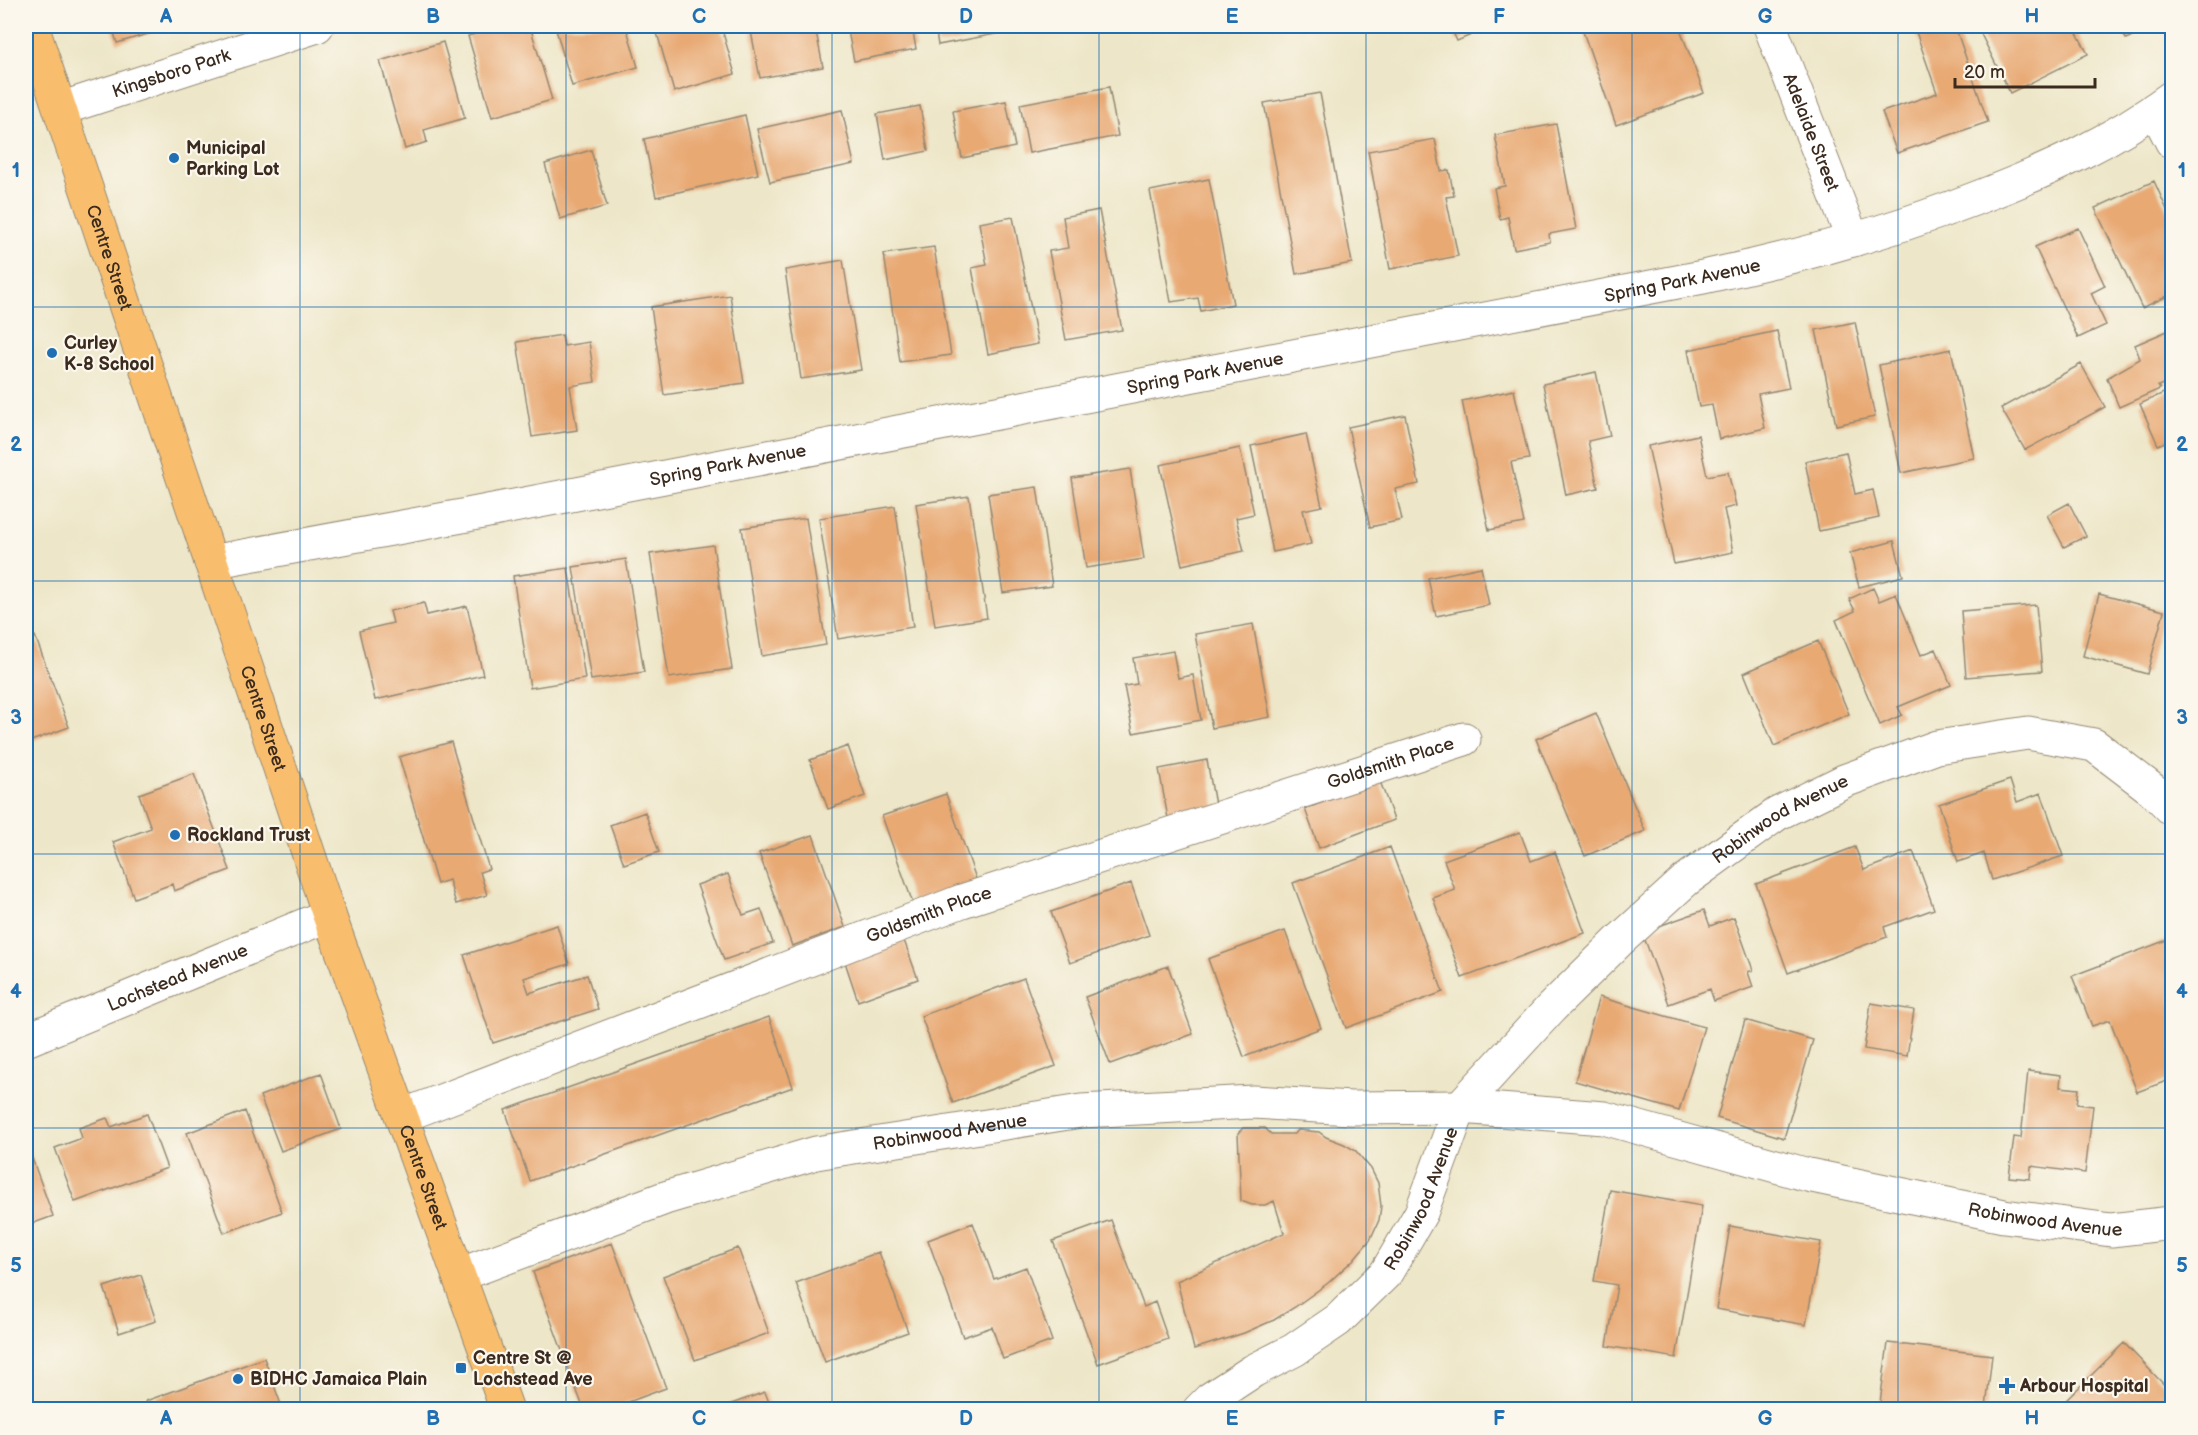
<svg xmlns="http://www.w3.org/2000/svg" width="2198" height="1435" viewBox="0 0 2198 1435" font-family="'Balsamiq Sans',sans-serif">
<rect width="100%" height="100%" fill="#fbf7ec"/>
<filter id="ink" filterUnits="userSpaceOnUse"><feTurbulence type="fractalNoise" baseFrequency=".0167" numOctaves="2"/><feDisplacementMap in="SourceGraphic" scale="12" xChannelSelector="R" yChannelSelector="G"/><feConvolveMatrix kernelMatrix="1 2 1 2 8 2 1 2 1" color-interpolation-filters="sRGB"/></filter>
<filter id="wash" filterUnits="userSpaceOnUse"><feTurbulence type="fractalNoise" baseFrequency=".008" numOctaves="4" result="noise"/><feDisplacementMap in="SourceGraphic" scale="24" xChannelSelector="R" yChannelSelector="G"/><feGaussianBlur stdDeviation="1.35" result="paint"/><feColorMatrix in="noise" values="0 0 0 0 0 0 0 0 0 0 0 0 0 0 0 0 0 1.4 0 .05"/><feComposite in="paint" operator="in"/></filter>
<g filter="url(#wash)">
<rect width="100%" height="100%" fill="#ede6c8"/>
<g id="blocks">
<path fill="#e8a973" d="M 112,26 L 175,26 L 117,43 Z
M 504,26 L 530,26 L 552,100 L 492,117 L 468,36 Z
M 555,26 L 626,26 L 638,67 L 572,86 Z
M 655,26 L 721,26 L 735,74 L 674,92 Z
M 750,26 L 815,26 L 823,67 L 760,78 Z
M 847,26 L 912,26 L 916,49 L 854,61 Z
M 935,26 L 1000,26 L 1001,33 L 938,45 Z
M 1450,26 L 1492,26 L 1457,41 Z
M 1581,26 L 1679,26 L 1704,93 L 1616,125 Z
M 1914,26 L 1955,26 L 1988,122 L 1897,153 L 1882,112 L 1937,93 Z
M 1977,26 L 2082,26 L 2075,29 L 2088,54 L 2010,93 Z
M 2119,26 L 2154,26 L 2126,39 Z
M 443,42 L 465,118 L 424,130 L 427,142 L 405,149 L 380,61 Z
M 1109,87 L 1118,136 L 1029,153 L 1020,104 Z
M 1320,93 L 1352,263 L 1296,274 L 1264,103 Z
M 1006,101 L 1015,147 L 962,158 L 953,111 Z
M 920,106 L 928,151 L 885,160 L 877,114 Z
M 842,110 L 854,164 L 770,182 L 757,129 Z
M 745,115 L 758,174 L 656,197 L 644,139 Z
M 1556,124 L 1576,229 L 1549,234 L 1550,242 L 1514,249 L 1508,217 L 1500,219 L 1494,188 L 1505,186 L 1495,135 Z
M 1435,139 L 1441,171 L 1449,170 L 1454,196 L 1446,197 L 1458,256 L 1390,269 L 1368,151 Z
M 591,150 L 607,206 L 560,219 L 545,164 Z
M 1209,179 L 1233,304 L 1201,311 L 1198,298 L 1171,302 L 1150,191 Z
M 2154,181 L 2172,221 L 2172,294 L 2142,308 L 2095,208 Z
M 1099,210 L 1122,330 L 1066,340 L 1049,251 L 1068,248 L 1063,217 Z
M 1013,217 L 1038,344 L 988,354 L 972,268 L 987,265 L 979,223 Z
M 2078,228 L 2105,286 L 2091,293 L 2106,325 L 2078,338 L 2035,247 Z
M 934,247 L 951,355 L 900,362 L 884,254 Z
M 843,260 L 861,370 L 801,379 L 785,270 Z
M 730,295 L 744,383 L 664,395 L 651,307 Z
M 1855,322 L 1875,417 L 1836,425 L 1816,330 Z
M 2172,329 L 2172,380 L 2158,386 L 2160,389 L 2119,407 L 2107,378 L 2140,359 L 2135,345 Z
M 1777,331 L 1789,388 L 1758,394 L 1765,428 L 1719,439 L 1712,405 L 1699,407 L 1688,350 Z
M 562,335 L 564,346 L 589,342 L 595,382 L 570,386 L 577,430 L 532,437 L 517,342 Z
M 1951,349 L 1974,458 L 1901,473 L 1879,365 Z
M 2081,364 L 2105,407 L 2025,450 L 2001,408 Z
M 1596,372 L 1610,436 L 1588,441 L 1598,488 L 1566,495 L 1543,384 Z
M 2172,389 L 2172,439 L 2158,445 L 2140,404 Z
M 1514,390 L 1529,459 L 1511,462 L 1524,523 L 1489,530 L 1462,401 Z
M 1405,415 L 1419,484 L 1395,489 L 1402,520 L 1370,527 L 1348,427 Z
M 1306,434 L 1322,506 L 1303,510 L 1311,544 L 1273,552 L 1251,446 Z
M 1698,435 L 1707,476 L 1728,472 L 1736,506 L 1724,509 L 1733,552 L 1674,564 L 1648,446 Z
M 1240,448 L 1254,514 L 1236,518 L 1244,551 L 1182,565 L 1160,465 Z
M 1846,452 L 1855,494 L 1873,490 L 1879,518 L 1819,531 L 1805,461 Z
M 1130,469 L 1144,559 L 1086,568 L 1072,478 Z
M 1037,487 L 1052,586 L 1003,593 L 988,494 Z
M 969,496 L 987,618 L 935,626 L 916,504 Z
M 2069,503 L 2086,536 L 2064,547 L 2047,515 Z
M 895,506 L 913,627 L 838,639 L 819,518 Z
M 806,518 L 826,645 L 762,656 L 742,528 Z
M 1894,541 L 1903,576 L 1859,587 L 1850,553 Z
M 713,545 L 732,669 L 669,678 L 650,554 Z
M 626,559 L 644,672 L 591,680 L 573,567 Z
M 1481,567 L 1489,605 L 1436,616 L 1428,578 Z
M 568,568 L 585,679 L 530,688 L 513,576 Z
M 1873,588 L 1879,601 L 1896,594 L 1921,655 L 1936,649 L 1951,685 L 1898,707 L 1902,715 L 1880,725 L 1836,620 L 1855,611 L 1849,599 Z
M 2099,594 L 2164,611 L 2147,674 L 2083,656 Z
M 424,603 L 427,615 L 467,606 L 483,675 L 375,700 L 359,631 L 393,623 L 390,611 Z
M 2036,605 L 2042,671 L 1966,677 L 1961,611 Z
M 1253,624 L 1270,717 L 1212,728 L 1195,634 Z
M 35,636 L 69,727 L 26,743 L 26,640 Z
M 1818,641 L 1849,714 L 1774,746 L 1744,673 Z
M 1173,651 L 1178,678 L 1193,675 L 1201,720 L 1133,733 L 1124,686 L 1137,684 L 1133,658 Z
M 1596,713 L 1645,831 L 1585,856 L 1536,739 Z
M 451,742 L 489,869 L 480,872 L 487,895 L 456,904 L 449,880 L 437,884 L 399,757 Z
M 848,746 L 865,796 L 828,809 L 810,760 Z
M 1207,760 L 1217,816 L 1169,824 L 1159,769 Z
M 194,774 L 230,870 L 174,891 L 172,884 L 134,898 L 113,842 L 151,828 L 139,794 Z
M 2010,780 L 2017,802 L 2041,793 L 2063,856 L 1992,880 L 1984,853 L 1958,862 L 1939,804 Z
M 1380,781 L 1394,820 L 1319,848 L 1305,809 Z
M 946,794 L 980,890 L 916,912 L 882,816 Z
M 645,812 L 659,852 L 624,864 L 610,825 Z
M 1520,832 L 1531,861 L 1555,852 L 1585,933 L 1462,978 L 1433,898 L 1455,890 L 1444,860 Z
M 813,835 L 845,927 L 792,946 L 759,853 Z
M 1390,847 L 1443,992 L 1346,1028 L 1293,883 Z
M 1855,847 L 1864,870 L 1913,851 L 1934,909 L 1884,927 L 1887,937 L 1788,973 L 1756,884 Z
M 728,874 L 743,915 L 761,909 L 773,943 L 724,960 L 697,885 Z
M 1131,883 L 1149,935 L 1070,963 L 1051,912 Z
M 1704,910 L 1710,926 L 1734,917 L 1753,970 L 1748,972 L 1753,987 L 1714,1001 L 1710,989 L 1669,1004 L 1642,932 Z
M 557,925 L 569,964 L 524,978 L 529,993 L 587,975 L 598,1009 L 493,1043 L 464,955 Z
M 1285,931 L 1321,1028 L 1244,1057 L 1208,959 Z
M 901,932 L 918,979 L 858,1001 L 842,953 Z
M 2172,938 L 2172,1079 L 2137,1092 L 2110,1020 L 2092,1026 L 2072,976 Z
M 1168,966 L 1193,1034 L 1110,1064 L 1085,997 Z
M 1024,978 L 1056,1066 L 953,1103 L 921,1016 Z
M 1599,997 L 1704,1027 L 1679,1111 L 1575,1081 Z
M 1871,1003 L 1914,1010 L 1907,1056 L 1864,1049 Z
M 769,1017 L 793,1087 L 530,1181 L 505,1110 Z
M 1745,1020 L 1813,1040 L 1784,1138 L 1717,1118 Z
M 2028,1071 L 2061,1075 L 2060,1087 L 2079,1089 L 2077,1104 L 2093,1106 L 2085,1173 L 2031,1166 L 2030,1179 L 2009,1177 L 2014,1137 L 2021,1138 Z
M 321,1073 L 341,1129 L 281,1151 L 260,1096 Z
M 245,1111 L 282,1212 L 224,1233 L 187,1133 Z
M 147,1114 L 167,1168 L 75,1202 L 55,1148 L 82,1138 L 79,1128 L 107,1118 L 111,1127 Z
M 1243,1128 L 1265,1128 L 1271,1134 L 1295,1134 L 1298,1130 L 1319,1132 L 1326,1137 L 1344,1144 L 1356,1151 L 1371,1169 L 1378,1183 L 1381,1206 L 1379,1220 L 1370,1240 L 1353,1260 L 1328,1283 L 1295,1307 L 1274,1320 L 1244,1333 L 1194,1349 L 1177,1281 L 1284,1233 L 1274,1201 L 1265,1205 L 1252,1205 L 1241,1201 L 1238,1133 Z
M 29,1150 L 53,1216 L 26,1226 L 26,1152 Z
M 1610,1190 L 1702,1206 L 1676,1358 L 1607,1346 L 1617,1285 L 1594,1281 Z
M 1111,1220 L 1144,1307 L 1155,1302 L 1168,1339 L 1098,1364 L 1053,1241 Z
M 973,1223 L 994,1279 L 1026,1267 L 1052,1341 L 1003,1359 L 992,1327 L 963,1337 L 928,1240 Z
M 1730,1226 L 1821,1242 L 1806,1325 L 1716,1309 Z
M 612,1243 L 666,1388 L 607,1410 L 584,1410 L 533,1272 Z
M 738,1248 L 769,1333 L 695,1360 L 663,1276 Z
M 879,1252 L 908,1332 L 825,1362 L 796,1283 Z
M 141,1275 L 156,1321 L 119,1333 L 104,1287 Z
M 1888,1343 L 1992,1355 L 1986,1408 L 1879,1410 Z
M 2124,1343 L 2172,1393 L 2172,1410 L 2056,1410 Z
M 264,1358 L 283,1410 L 149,1410 L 146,1401 Z
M 765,1392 L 772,1410 L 717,1410 L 717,1409 Z"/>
</g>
</g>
<g filter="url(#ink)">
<use href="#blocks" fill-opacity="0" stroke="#948873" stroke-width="1.5"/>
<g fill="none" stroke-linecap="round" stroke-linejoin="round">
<g stroke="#948873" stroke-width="35">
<g id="minor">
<path id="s1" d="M 1770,26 L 1853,240"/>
<path id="s2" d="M 60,109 L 317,26"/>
<path d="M 2155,109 L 2172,142"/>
<path id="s3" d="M 211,562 L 462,516 L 1703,277 C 1795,258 1886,233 1974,199 C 2045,172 2112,142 2172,97"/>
<path id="s4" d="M 26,1040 L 329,915"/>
<path id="s5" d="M 402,1116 L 962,901 L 1464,739"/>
<path id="s6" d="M 459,1275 L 665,1198 L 816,1153 L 1081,1111 L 1253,1102 L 1351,1108 L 1460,1107 L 1604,1118 L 1808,1175 L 2004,1216 L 2111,1230 L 2172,1223"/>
<path id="s7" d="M 1199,1410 L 1210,1399 L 1253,1371 L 1294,1350 L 1338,1320 L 1386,1273 L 1421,1213 L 1460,1107 L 1552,1007 L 1620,940 L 1686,880 L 1777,814 L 1844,781 L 1937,747 L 2028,733 L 2094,745 L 2153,790 L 2172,809"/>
</g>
</g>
<g stroke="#948873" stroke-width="35">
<g id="major">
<path id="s8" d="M 32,26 L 329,915 L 507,1410"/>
</g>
</g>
<use href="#minor" stroke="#fff" stroke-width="33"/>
<use href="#major" stroke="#f9be6d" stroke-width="33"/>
</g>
</g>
<path fill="none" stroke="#1f6fb2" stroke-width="1.5" stroke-opacity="0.55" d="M 300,26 L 300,1410M 566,26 L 566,1410M 832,26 L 832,1410M 1099,26 L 1099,1410M 1366,26 L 1366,1410M 1632,26 L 1632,1410M 1898,26 L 1898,1410M 26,307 L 2172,307M 26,581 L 2172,581M 26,854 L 2172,854M 26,1128 L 2172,1128"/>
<g fill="#1f6fb2" stroke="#fbf7ec" stroke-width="2">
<circle cx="174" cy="158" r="6"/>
<circle cx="52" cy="353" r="6"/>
<circle cx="175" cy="835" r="6"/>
<rect x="455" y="1362" width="12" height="12" rx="3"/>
<circle cx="238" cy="1379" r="6"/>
<path d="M2004 1377h6v6h6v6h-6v6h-6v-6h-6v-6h6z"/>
</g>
<g text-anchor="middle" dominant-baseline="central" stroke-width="4.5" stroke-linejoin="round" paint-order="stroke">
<g font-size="18" fill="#3b2a1e" stroke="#fbf7ec">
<text stroke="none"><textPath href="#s2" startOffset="117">Kingsboro Park</textPath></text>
<text stroke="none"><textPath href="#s1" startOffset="114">Adelaide Street</textPath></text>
<text stroke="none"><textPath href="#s8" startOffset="244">Centre Street</textPath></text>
<text stroke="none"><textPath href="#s3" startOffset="1498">Spring Park Avenue</textPath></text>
<text stroke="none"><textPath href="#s3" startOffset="1012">Spring Park Avenue</textPath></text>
<text stroke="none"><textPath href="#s3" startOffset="526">Spring Park Avenue</textPath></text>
<text stroke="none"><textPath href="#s8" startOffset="730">Centre Street</textPath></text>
<text stroke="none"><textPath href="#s5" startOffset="1050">Goldsmith Place</textPath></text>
<text stroke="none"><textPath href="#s7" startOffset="849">Robinwood Avenue</textPath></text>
<text stroke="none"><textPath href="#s5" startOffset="564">Goldsmith Place</textPath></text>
<text stroke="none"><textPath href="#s4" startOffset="164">Lochstead Avenue</textPath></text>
<text stroke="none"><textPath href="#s6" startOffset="513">Robinwood Avenue</textPath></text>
<text stroke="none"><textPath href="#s8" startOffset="1216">Centre Street</textPath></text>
<text stroke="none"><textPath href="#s7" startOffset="316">Robinwood Avenue</textPath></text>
<text stroke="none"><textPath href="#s6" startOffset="1623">Robinwood Avenue</textPath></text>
</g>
<g font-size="18" font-weight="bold" fill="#3b2a1e" stroke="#fbf7ec" text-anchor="start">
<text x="186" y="148">Municipal<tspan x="186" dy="21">Parking Lot</tspan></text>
<text x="64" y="343">Curley<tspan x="64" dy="21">K-8 School</tspan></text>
<text x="187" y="835">Rockland Trust</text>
<text x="473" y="1358">Centre St @<tspan x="473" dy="21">Lochstead Ave</tspan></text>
<text x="250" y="1379">BIDHC Jamaica Plain</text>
<text x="2020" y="1386">Arbour Hospital</text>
</g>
</g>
<rect width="2198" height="1435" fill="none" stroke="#fbf7ec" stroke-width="66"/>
<path d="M1955 78v9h140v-9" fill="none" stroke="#3b2a1e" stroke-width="3"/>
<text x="1964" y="78" font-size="18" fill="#3b2a1e" stroke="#fbf7ec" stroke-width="4.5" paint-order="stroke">20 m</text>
<rect x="33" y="33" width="2132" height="1369" fill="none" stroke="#1f6fb2" stroke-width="2"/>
<g font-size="20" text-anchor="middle" font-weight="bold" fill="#1f6fb2">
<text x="166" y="23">A</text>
<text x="433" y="23">B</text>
<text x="699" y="23">C</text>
<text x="966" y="23">D</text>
<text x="1232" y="23">E</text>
<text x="1499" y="23">F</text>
<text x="1765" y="23">G</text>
<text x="2032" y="23">H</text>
<text x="16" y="177">1</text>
<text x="2182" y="177">1</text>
<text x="16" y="451">2</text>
<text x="2182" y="451">2</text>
<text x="16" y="724">3</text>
<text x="2182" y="724">3</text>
<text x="16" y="998">4</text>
<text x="2182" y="998">4</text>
<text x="16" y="1272">5</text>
<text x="2182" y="1272">5</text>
<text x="166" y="1425">A</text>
<text x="433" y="1425">B</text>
<text x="699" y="1425">C</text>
<text x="966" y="1425">D</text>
<text x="1232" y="1425">E</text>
<text x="1499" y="1425">F</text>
<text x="1765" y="1425">G</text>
<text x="2032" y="1425">H</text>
</g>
</svg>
